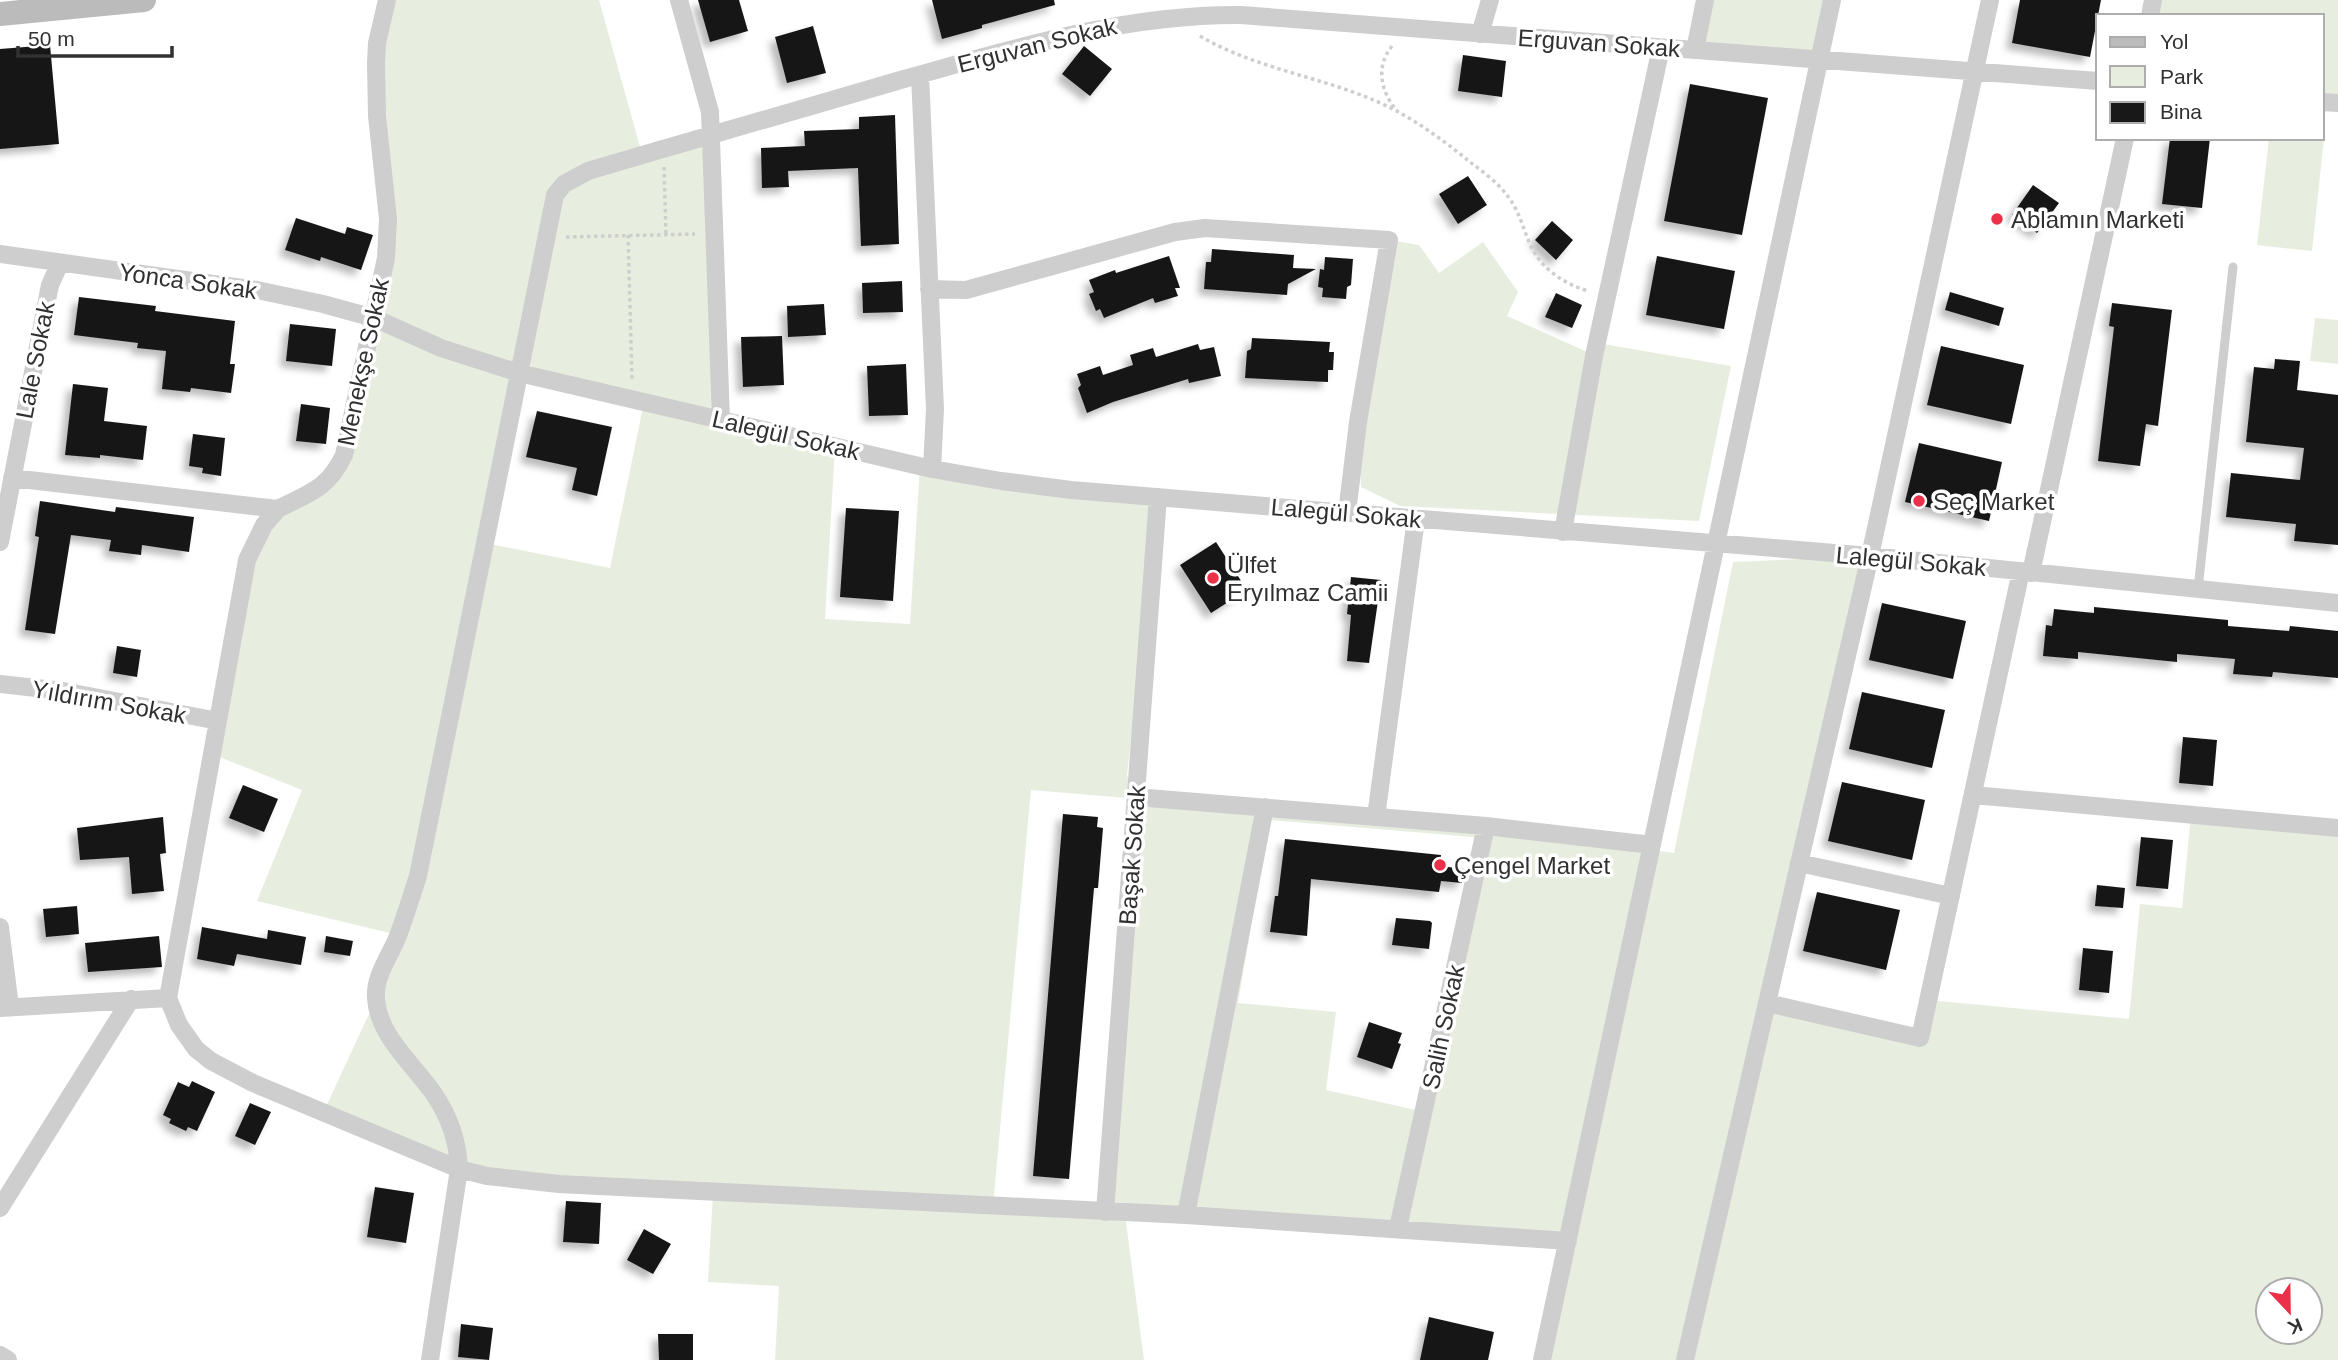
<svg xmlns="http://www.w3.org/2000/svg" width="2338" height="1360" viewBox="0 0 2338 1360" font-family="Arial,sans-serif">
<defs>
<filter id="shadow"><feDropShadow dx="-6" dy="6" stdDeviation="3.5" flood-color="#0004"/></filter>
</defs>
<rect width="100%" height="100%" fill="#fff"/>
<path fill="#e8eedf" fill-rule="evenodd" d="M 387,0 L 599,0 L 642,154 L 711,135 L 721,420 L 835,447 L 825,619 L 910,624 L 920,466 L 1158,497 L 1127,775 L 1136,797 L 1486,826 L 1674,853 L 1733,562 L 1870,556 L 1767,1003 L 1920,1038 L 1928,1000 L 2129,1019 L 2140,904 L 2182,908 L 2191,815 L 2338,828 L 2338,1360 L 1542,1360 L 1567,1241 L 1125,1214 L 1144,1360 L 775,1360 L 779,1286 L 708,1282 L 713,1192 L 487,1176 L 323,1113 L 376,999 L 398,935 L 257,901 L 302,790 L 212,754 L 264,525 L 337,471 L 386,258 L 380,149 ZM 519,373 L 644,402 L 610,568 L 485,543 ZM 1031,790 L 1127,798 L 1105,1212 L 993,1206 ZM 1269,820 L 1484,838 L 1425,1112 L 1326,1090 L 1336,1012 L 1238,1003 ZM 2268,1290 L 2310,1290 L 2310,1332 L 2268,1332 Z
M 1705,0 L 1832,0 L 1820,59 L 1696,50 Z
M 2153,0 L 2338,0 L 2338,103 L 2322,102 L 2322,16 L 2150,16 Z
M 2269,138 L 2324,138 L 2312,251 L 2257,245 Z
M 1389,240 L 1419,245 L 1439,273 L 1483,242 L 1518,292 L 1507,316 L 1594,355 L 1597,343 L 1731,366 L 1699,521 L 1400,506 L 1361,487 L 1358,422 Z
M 2315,318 L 2338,320 L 2338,364 L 2310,361 Z"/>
<path fill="#181818" filter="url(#shadow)" d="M 698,0 L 739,0 L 748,31 L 710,42 Z
M 932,0 L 1054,0 L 1055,5 L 982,25 L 982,28 L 942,39 Z
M 2020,0 L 2101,0 L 2090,57 L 2012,43 Z
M 813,26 L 826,73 L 787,83 L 775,37 Z
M 50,45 L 59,144 L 0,149 L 0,49 Z
M 1084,46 L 1112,69 L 1090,96 L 1062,74 Z
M 1463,55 L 1506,61 L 1502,97 L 1458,91 Z
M 1690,84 L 1768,98 L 1742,235 L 1664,221 Z
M 895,115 L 899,244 L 861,246 L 858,168 L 788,171 L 789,187 L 762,188 L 761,148 L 805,146 L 804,131 L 859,129 L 859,117 Z
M 2170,138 L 2210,138 L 2202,208 L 2162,204 Z
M 1468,176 L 1487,205 L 1458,224 L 1439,194 Z
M 2033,185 L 2059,203 L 2037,233 L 2012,215 Z
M 296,218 L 345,234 L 347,227 L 373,235 L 361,270 L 321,257 L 320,261 L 285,250 Z
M 1552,221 L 1573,240 L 1556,260 L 1535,240 Z
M 1212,249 L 1294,255 L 1293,268 L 1316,269 L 1288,284 L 1287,295 L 1204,289 L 1206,262 L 1211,262 Z
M 1169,256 L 1180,288 L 1175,288 L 1178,296 L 1155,303 L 1153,298 L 1104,318 L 1100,309 L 1096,311 L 1089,294 L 1094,292 L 1089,280 L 1115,270 L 1116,273 Z
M 1657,256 L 1735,271 L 1724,329 L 1646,315 Z
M 1325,257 L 1353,259 L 1351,285 L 1347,287 L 1346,299 L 1322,297 L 1323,288 L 1318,287 L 1320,269 L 1324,270 Z
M 902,281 L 903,312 L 863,313 L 862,283 Z
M 1950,292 L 2004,308 L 1999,326 L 1945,310 Z
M 1556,293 L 1582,305 L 1572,328 L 1545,317 Z
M 79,297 L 156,306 L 155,311 L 235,321 L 230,364 L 235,364 L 231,393 L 191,388 L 190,392 L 162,389 L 166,351 L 137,348 L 138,343 L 74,335 Z
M 2112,303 L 2172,310 L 2158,426 L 2146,424 L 2140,466 L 2098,461 L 2114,327 L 2109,326 Z
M 824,304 L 826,335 L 788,337 L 787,306 Z
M 290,324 L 336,329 L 332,366 L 286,361 Z
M 782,336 L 784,385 L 743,387 L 741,337 Z
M 1252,338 L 1330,342 L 1329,352 L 1334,352 L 1333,370 L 1328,370 L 1328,382 L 1245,378 L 1247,351 L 1251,349 Z
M 1198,344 L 1200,350 L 1214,347 L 1221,376 L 1189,383 L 1188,379 L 1113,402 L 1087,413 L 1078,388 L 1081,385 L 1077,374 L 1100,366 L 1103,375 L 1133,365 L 1130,355 L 1153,348 L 1156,357 Z
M 1941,346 L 2024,365 L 2011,424 L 1927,405 Z
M 2275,359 L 2300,361 L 2297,390 L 2338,395 L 2338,545 L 2294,541 L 2296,524 L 2226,517 L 2231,473 L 2300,480 L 2304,448 L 2246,442 L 2254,367 L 2274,369 Z
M 906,364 L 908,415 L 869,416 L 867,366 Z
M 73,384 L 108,388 L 104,421 L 147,426 L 143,460 L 100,455 L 100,458 L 65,455 Z
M 301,404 L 330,408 L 326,444 L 296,441 Z
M 537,411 L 612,427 L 597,496 L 572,490 L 577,468 L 526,457 Z
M 193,434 L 225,438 L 221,476 L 202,473 L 203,468 L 189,466 Z
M 1919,443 L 2002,462 L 1989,521 L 1905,502 Z
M 40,501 L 115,512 L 116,507 L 194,517 L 189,552 L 142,545 L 141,555 L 109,551 L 111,540 L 71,535 L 55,634 L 25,630 L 39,537 L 35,536 Z
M 846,508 L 899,511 L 893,601 L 840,597 Z
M 1216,542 L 1247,590 L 1211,613 L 1180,565 Z
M 1351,577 L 1381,580 L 1369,663 L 1347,661 L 1351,615 L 1347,614 Z
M 1882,603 L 1966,621 L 1953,679 L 1869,660 Z
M 2094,607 L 2228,620 L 2228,626 L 2289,631 L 2290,626 L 2338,631 L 2338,678 L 2273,672 L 2272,677 L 2233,674 L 2235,659 L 2177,654 L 2177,662 L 2078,652 L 2078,659 L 2043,656 L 2046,625 L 2052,626 L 2054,609 L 2094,613 Z
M 117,646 L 141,650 L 137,677 L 113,673 Z
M 1862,692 L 1945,710 L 1932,768 L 1849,749 Z
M 2183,737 L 2217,740 L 2213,786 L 2179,783 Z
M 1842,782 L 1925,800 L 1912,860 L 1828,841 Z
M 243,785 L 278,799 L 264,832 L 229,818 Z
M 1063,814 L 1098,817 L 1097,827 L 1103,828 L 1098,888 L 1094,888 L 1069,1179 L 1033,1176 Z
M 163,817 L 166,853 L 160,854 L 164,891 L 132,894 L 129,857 L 80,860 L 77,828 Z
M 2141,837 L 2173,840 L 2168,889 L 2136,886 Z
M 1285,839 L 1441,855 L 1440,866 L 1465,869 L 1462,883 L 1441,881 L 1439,892 L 1311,879 L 1307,936 L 1270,932 L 1275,896 L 1278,896 Z
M 2097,885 L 2125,888 L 2123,908 L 2095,906 Z
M 1817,892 L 1900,910 L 1886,970 L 1803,951 Z
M 77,906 L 79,934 L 46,937 L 43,909 Z
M 1396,918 L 1430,921 L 1432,923 L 1429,949 L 1392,945 Z
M 202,927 L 267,939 L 268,930 L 306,937 L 301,965 L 237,954 L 234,966 L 197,959 Z
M 159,936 L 162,967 L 88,972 L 85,943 Z
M 326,936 L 353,941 L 350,956 L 324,952 Z
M 2083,948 L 2113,951 L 2109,993 L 2079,990 Z
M 1369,1022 L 1402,1033 L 1398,1043 L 1401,1044 L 1392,1069 L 1357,1057 Z
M 192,1081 L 215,1092 L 197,1131 L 188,1127 L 186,1131 L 169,1123 L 171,1119 L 163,1115 L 178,1082 L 189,1087 Z
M 250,1103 L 271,1112 L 255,1145 L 235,1136 Z
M 375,1187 L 414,1193 L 406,1243 L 367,1237 Z
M 566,1201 L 601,1203 L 599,1244 L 563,1242 Z
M 644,1229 L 671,1244 L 653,1274 L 627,1260 Z
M 1429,1317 L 1494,1332 L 1488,1360 L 1420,1360 Z
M 461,1324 L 493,1328 L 489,1360 L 458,1357 Z
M 658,1334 L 693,1334 L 693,1360 L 659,1360 Z"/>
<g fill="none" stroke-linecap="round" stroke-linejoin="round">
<path stroke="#cecece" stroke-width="3.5" stroke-dasharray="3.5 3.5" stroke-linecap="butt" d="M 1200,36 C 1252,67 1316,76 1371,99 C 1406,113 1441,138 1470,162 C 1482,171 1497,182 1506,194 C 1518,208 1522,225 1529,242 C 1540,268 1562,283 1588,291
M 1392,46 C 1375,67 1381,92 1397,111
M 664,167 L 666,234
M 628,235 L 632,380
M 566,237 L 695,234"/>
<path stroke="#cecece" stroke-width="9" d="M 2198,589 L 2233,267"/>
<path stroke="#cecece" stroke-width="18" d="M 679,0 L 710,112 L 721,420
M 1990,0 L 1870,556 L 1767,1003 L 1920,1038 L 2021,571
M 2150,16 L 2153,0
M 1480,34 L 1490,0
M 1695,50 L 1705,0
M 920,75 L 935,409 L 932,469
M 2322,102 L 2338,103
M 0,254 L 257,290 L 323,304 L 374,318 L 441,348 L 519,373 L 932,469 L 1001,481 L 1071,490 L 1870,556 L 2338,603
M 929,289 L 966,290 L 1175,232 L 1205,228 L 1389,240 L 1358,422 L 1347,513
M 12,478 L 278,509 C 309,493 328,489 344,455 L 386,258 L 388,219 L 377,116 L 376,63 L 377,43 L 387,0
M 278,509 L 264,525 L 247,560 L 168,998 L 179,1025 L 196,1049 L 211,1061 L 253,1083 L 459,1169 L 487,1176 L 559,1184 L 1186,1215 L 1568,1241
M 1563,532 L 1594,356 L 1661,48
M 0,542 L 50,285 L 60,263
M 2031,573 L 2125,138
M 0,684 L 63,691 L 218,721
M 1973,795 L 2338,828
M 1136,797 L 1486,826 L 1652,845
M 1376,817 L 1416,519
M 1799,863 L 1951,896
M 0,927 L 10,1007
M 0,1008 L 168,998
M 0,1208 L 131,999
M 1105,1212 L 1158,497
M 1186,1215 L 1265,807
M 1398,1228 L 1486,826
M 0,1355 L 8,1360
M 430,1360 L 459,1169 C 458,1143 449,1116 434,1094 C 414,1065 378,1036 376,998 C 374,975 392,954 399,933 C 406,914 412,895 418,876 L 555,195 L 564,184 L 588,171 C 693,140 798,110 904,79 C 1015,48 1125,14 1241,15 L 2098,81
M 1542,1360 L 1832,0
M 1685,1360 L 1767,1003"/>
<path stroke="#bbb" stroke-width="24" d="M 0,14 L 144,0"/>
</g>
<g fill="#eb3149" stroke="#fff" stroke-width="2.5">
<circle cx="1997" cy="219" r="7"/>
<circle cx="1919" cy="501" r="7"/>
<circle cx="1213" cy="578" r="7"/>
<circle cx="1440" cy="865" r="7"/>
</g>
<g text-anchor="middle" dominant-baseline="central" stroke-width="7" stroke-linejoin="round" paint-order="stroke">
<g font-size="24" fill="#313131" stroke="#fff">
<text transform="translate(1599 43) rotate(4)">Erguvan Sokak</text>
<text transform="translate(1037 45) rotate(-14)">Erguvan Sokak</text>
<text transform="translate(188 281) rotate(8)">Yonca Sokak</text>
<text transform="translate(35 360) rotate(-79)">Lale Sokak</text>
<text transform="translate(363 362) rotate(-78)">Menekşe Sokak</text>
<text transform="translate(786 435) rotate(13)">Lalegül Sokak</text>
<text transform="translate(1346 513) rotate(5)">Lalegül Sokak</text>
<text transform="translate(1911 561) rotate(5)">Lalegül Sokak</text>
<text transform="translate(109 702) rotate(10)">Yıldırım Sokak</text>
<text transform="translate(1132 855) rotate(-86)">Başak Sokak</text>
<text transform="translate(1443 1027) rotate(-78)">Salih Sokak</text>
</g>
<g font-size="24" fill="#313131" stroke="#fff" text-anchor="start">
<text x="2011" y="219">Ablamın Marketi</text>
<text x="1933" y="501">Seç Market</text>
<text x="1227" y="564">Ülfet<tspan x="1227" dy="28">Eryılmaz Camii</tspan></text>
<text x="1454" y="865">Çengel Market</text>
</g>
</g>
<rect x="2096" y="14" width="228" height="126" fill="#ffffff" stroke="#adadad" stroke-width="2"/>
<rect x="2110" y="37" width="35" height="10" fill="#bbbbbb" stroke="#adadad" stroke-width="2"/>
<text x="2160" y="49" font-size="21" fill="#313131">Yol</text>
<rect x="2110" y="66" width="35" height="21" fill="#e8eedf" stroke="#adadad" stroke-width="2"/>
<text x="2160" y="84" font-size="21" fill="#313131">Park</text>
<rect x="2110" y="102" width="35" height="21" fill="#181818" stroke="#adadad" stroke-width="2"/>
<text x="2160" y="119" font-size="21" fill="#313131">Bina</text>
<g transform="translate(2289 1311) rotate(158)"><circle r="33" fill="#ffffff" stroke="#adadad" stroke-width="2"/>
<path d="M0-5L12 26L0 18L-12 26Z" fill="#eb3149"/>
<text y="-10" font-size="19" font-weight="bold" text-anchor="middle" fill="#313131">K</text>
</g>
<path d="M18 46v10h154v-10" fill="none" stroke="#313131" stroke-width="3.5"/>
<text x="28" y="46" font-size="21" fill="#313131" stroke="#ffffff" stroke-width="5" paint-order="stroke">50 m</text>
</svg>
